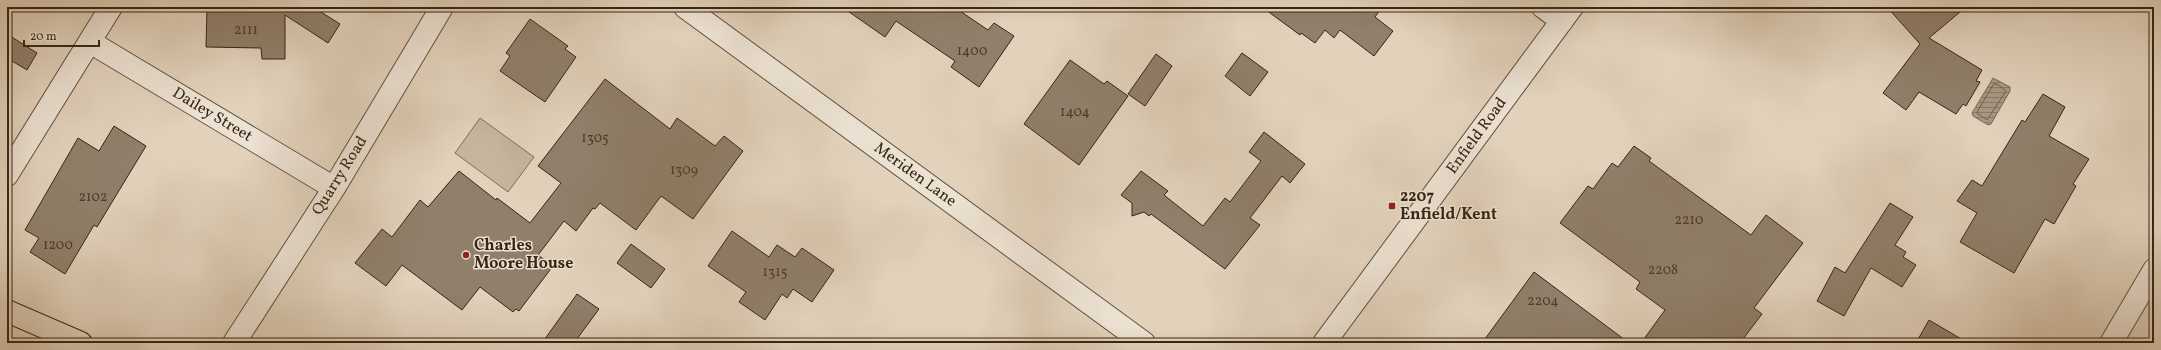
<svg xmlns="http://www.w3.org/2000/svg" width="2161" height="350" viewBox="0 0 2161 350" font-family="Vollkorn,serif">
<defs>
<pattern id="water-rules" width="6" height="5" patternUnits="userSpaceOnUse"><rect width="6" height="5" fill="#a89883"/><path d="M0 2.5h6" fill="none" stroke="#8a7c6a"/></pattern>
</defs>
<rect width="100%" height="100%" fill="#e2d2bc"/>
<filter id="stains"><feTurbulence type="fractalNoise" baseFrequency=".005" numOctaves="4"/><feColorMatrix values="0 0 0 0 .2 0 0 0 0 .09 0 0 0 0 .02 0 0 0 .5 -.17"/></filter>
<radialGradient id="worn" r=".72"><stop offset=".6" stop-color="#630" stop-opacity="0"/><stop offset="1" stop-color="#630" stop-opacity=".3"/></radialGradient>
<path fill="#c5b59f" stroke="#7e6e5a" d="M 480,118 L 534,157 L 508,192 L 455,153 Z"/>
<path fill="url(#water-rules)" stroke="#7b6a57" d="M 1993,78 L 2010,87 L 2010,91 L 1991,124 L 1988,125 L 1973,116 L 1972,113 Z"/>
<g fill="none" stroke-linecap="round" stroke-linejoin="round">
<path stroke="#705f4c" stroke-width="1" d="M 1994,84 L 1997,84 L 2006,91 L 1987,120 L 1977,113 Z"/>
</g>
<path fill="#907f6b" stroke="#372614" d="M 207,7 L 313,7 L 340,24 L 328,43 L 285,15 L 285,59 L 262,59 L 261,48 L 206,47 Z
M 842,7 L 954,7 L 988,30 L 994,23 L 1014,36 L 979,87 L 951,67 L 955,61 L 896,21 L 885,37 Z
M 1262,7 L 1382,7 L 1375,17 L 1393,31 L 1374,56 L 1340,30 L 1334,38 L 1325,30 L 1315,43 L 1301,33 L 1300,35 Z
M 1887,7 L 1966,7 L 1929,38 L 1982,70 L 1976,81 L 1980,82 L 1966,106 L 1963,104 L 1956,114 L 1919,92 L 1906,110 L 1883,93 L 1920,44 Z
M 530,19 L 568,46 L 565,49 L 576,57 L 545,102 L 500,71 L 510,56 L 506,53 Z
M 7,34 L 37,53 L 27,70 L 7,58 Z
M 1242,53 L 1268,72 L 1250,96 L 1225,76 Z
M 1156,54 L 1172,66 L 1145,106 L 1128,94 Z
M 1070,60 L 1104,84 L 1107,81 L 1128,96 L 1079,165 L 1024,124 Z
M 605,79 L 670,129 L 677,118 L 715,146 L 724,136 L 743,151 L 693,219 L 661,196 L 636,230 L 600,203 L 595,209 L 593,208 L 576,231 L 564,221 L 538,255 L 553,266 L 519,311 L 516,309 L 513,312 L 480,287 L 462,310 L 402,265 L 386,286 L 355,263 L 382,229 L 392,237 L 420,200 L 428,207 L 459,171 L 496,200 L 497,198 L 530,223 L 561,183 L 538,166 Z
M 2043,94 L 2065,107 L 2049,136 L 2089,159 L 2073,184 L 2076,186 L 2054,224 L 2045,219 L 2014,273 L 1960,242 L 1977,213 L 1957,201 L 1972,180 L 1982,186 L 2022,120 L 2025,122 Z
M 114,126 L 146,146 L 97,227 L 94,225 L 65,274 L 30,252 L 39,238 L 25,230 L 78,138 L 99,151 Z
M 1264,132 L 1305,164 L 1290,183 L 1282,176 L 1250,218 L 1260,225 L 1225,269 L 1151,214 L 1149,216 L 1144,212 L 1132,216 L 1132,203 L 1121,195 L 1141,171 L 1168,191 L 1164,195 L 1203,226 L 1225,198 L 1230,202 L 1261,161 L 1249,152 Z
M 1634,146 L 1651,158 L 1649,161 L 1751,235 L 1766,215 L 1803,243 L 1754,308 L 1762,314 L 1740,343 L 1641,343 L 1665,310 L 1636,289 L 1640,282 L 1560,223 L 1588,186 L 1593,189 L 1612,163 L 1618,167 Z
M 1890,203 L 1913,217 L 1895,245 L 1906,252 L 1903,257 L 1916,265 L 1902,287 L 1871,268 L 1844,316 L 1817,301 L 1835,267 L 1845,273 Z
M 732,231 L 769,257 L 777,245 L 795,257 L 802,248 L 834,270 L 812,302 L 793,289 L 787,298 L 782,294 L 765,320 L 739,302 L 746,292 L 708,266 Z
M 631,244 L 665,269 L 651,288 L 617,263 Z
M 1534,272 L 1629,343 L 1482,343 Z
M 577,294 L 599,309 L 574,343 L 542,343 Z
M 1929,320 L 1968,343 L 1916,343 Z"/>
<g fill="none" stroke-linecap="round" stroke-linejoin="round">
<g stroke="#62513e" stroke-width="24">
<path id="minor" d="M 685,7 L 1144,343
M 1543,7 L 1562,21
M 90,42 L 334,188
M 7,175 L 111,7
M 234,343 L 334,188 L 442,7
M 1324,343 L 1572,7
M 2111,343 L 2154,270"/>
</g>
<g stroke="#372614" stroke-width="24">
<path id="major" d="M 7,311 L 81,343"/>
</g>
<use href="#minor" stroke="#ece2d3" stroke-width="22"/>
<use href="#major" stroke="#e2d2bc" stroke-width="22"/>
</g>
<g fill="#8f2418" stroke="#ece2d3" stroke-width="1.5">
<rect x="1388" y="202" width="8" height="8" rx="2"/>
<circle cx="466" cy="255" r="4"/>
</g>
<g text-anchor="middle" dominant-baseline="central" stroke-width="3" stroke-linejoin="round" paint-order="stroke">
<g font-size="14" fill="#4d3c2a">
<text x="246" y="30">2111</text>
<text x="972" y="51">1400</text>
<text x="1075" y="112">1404</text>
<text x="595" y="138">1305</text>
<text x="684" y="170">1309</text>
<text x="93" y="197">2102</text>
<text x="1689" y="220">2210</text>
<text x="58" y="245">1200</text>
<text x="1663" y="270">2208</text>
<text x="775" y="272">1315</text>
<text x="1543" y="301">2204</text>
</g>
<g font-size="16" fill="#372614" stroke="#ece2d3">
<text transform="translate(212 115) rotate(31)">Dailey Street</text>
<text transform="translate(1477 136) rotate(-54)">Enfield Road</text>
<text transform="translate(915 175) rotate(36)">Meriden Lane</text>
<text transform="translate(340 176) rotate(-58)">Quarry Road</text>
</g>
<g font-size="16" font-weight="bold" fill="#372614" stroke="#ece2d3" text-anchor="start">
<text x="1400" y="197">2207<tspan x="1400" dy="18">Enfield/Kent</tspan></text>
<text x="474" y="246">Charles<tspan x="474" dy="18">Moore House</tspan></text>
</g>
</g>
<rect width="2161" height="350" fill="none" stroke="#e2d2bc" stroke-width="24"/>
<rect x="8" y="8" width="2145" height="334" fill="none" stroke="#372614" stroke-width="2"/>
<rect x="12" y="12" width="2137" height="326" fill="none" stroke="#372614"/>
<path d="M24 40v6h75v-6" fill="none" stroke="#372614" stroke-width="2"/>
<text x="30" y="40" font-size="12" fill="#372614" stroke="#ece2d3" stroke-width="3" paint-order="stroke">20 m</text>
<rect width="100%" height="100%" filter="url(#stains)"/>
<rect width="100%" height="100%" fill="url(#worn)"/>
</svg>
